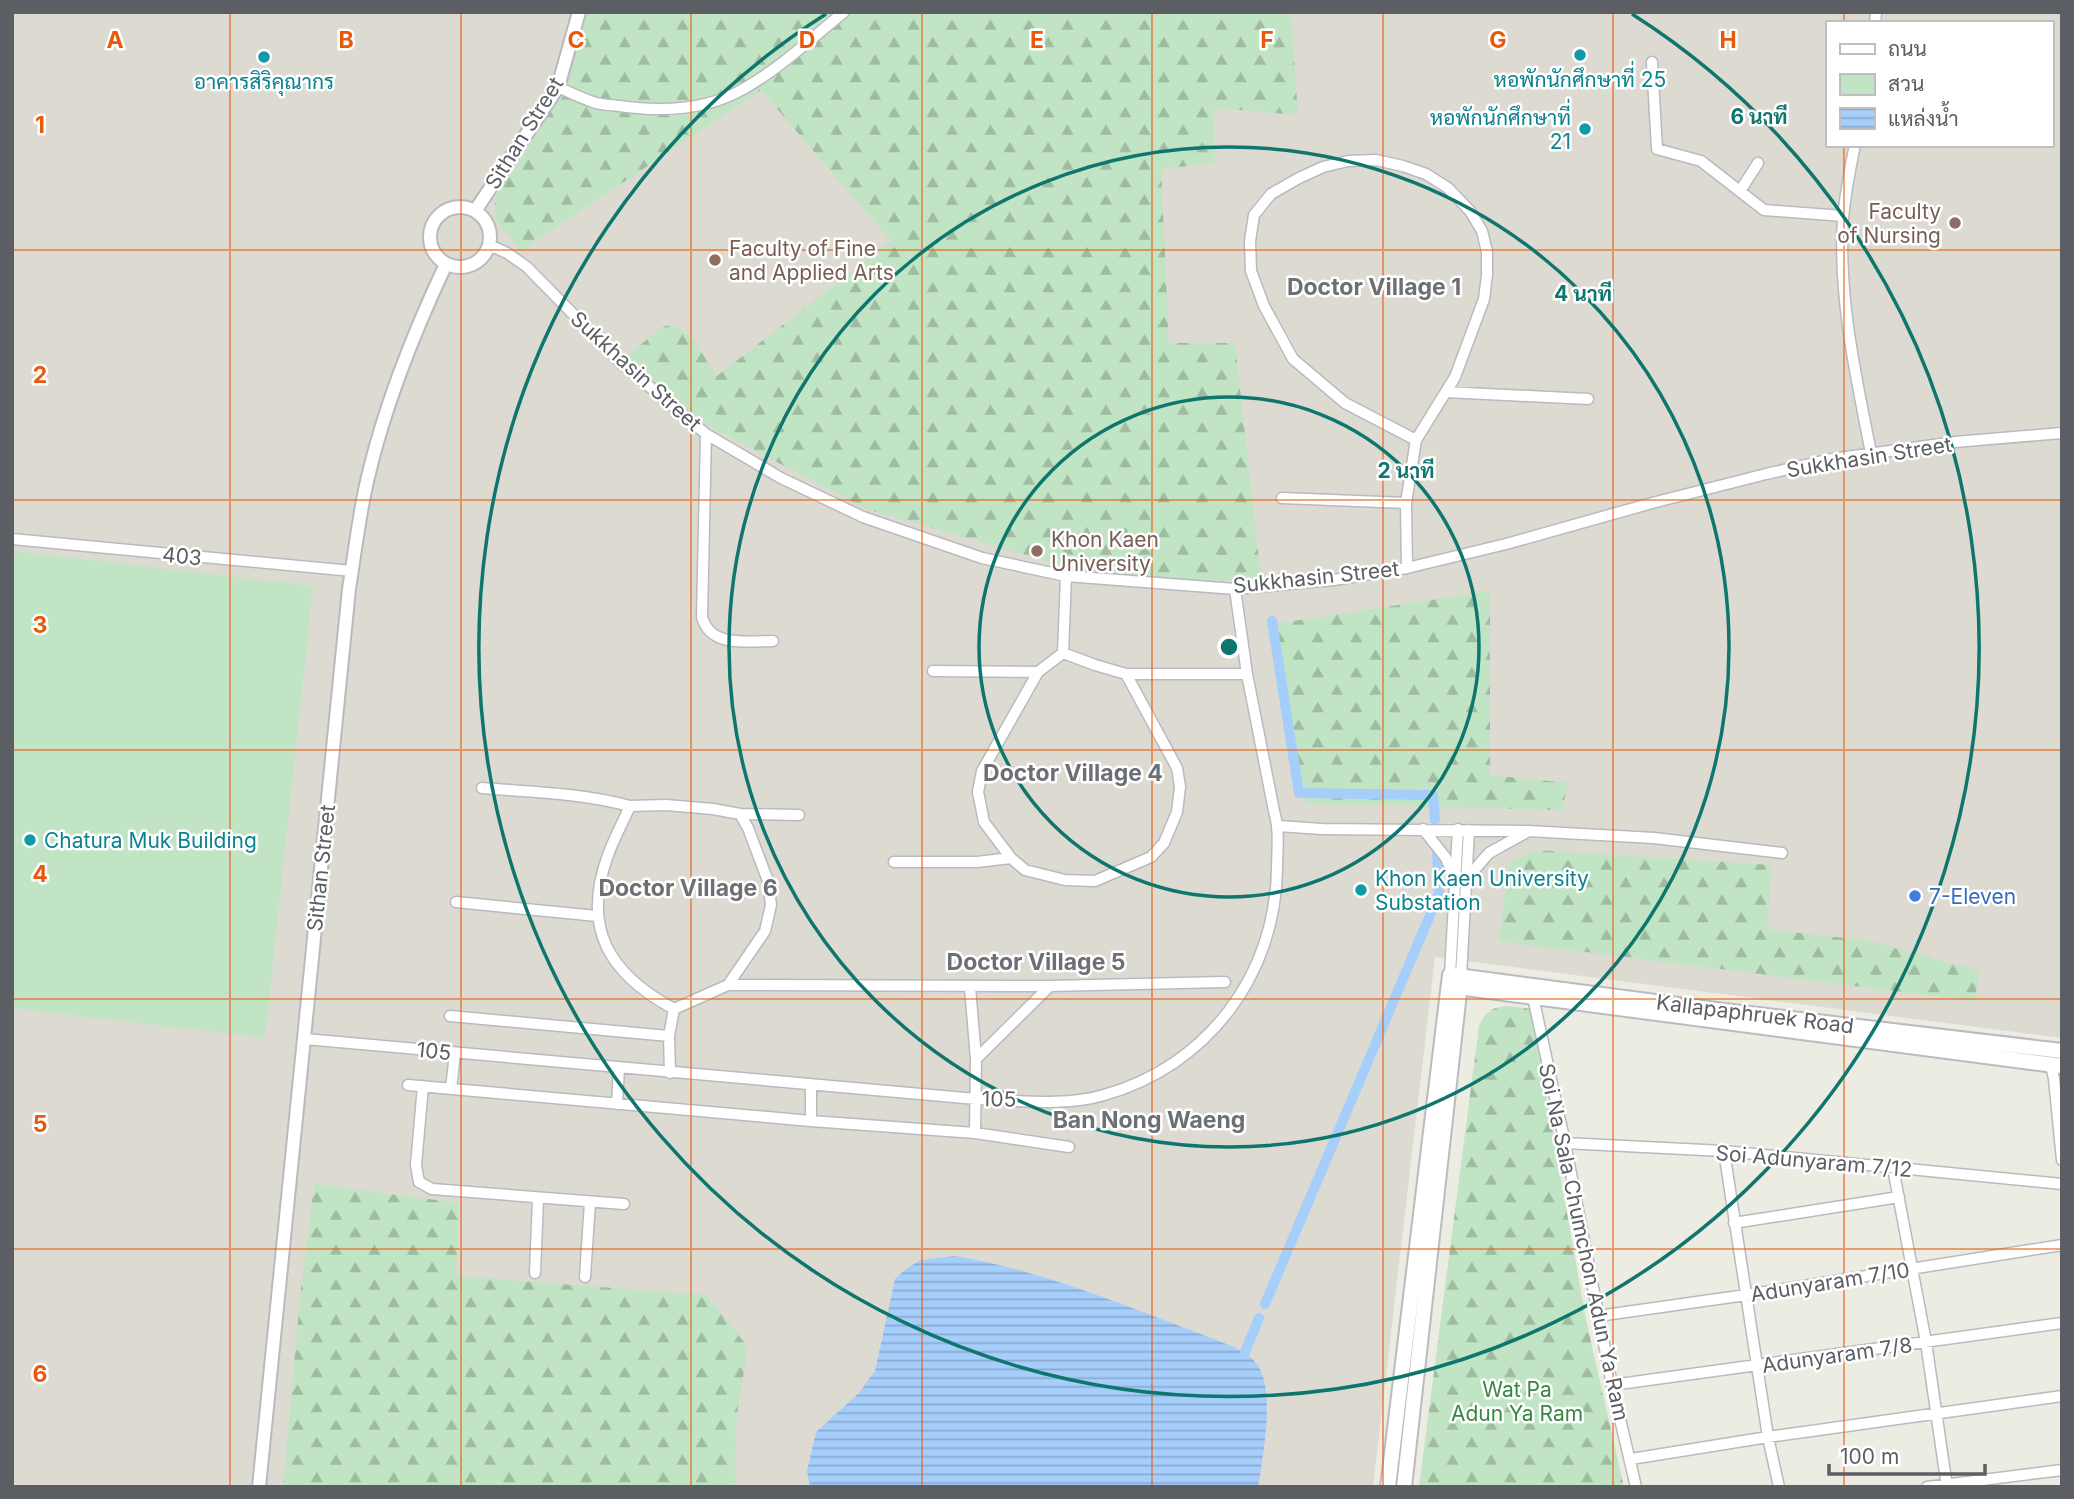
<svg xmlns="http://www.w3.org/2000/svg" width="2074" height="1499" viewBox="0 0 2074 1499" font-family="Inter,Sarabun,sans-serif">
<defs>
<pattern id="forest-firs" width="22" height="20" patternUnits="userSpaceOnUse" patternTransform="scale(1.75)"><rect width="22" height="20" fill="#c0e4c4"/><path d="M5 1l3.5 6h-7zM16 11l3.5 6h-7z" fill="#9fbca3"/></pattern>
<pattern id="water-rules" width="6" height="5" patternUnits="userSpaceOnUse" patternTransform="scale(1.75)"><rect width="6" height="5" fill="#a5cefb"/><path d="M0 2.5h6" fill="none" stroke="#89aacf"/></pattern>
</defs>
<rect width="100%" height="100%" fill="#edece3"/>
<path fill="#dddbd1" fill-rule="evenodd" d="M 12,12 L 2062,12 L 2062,1038 L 1435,957 L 1373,1487 L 12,1487 ZM 1827,23 L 2051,23 L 2051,145 L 1827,145 Z"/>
<path fill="url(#forest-firs)" d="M 580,12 L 1287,12 L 1291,17 L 1298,115 L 1214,108 L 1215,163 L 1161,169 L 1169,343 L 1235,343 L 1261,578 L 1231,581 L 1145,577 L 1065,566 L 866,509 L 710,427 L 625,359 C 635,351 653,332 663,327 C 686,317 706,362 717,376 L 891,241 L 761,90 L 521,251 L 496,221 L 494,207 L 496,196 L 526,153 L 570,74 Z
M 1490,591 L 1490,775 L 1568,783 L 1562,810 L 1307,804 L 1266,625 Z
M 1535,850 L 1772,865 L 1767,929 L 1870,941 L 1980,971 L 1974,1001 L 1499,941 L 1509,863 Z
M 1508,1006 L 1531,1009 L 1586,1320 L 1624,1487 L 1419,1487 L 1479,1026 C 1486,1011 1492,1007 1508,1006 Z
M 314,1184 L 459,1203 L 456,1276 L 706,1295 L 748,1347 L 735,1427 L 735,1487 L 283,1487 L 301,1287 Z"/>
<path fill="#c0e4c4" d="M 12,551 L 313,586 L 265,1038 L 12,1008 Z"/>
<path fill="url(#water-rules)" d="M 954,1256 C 1044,1270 1132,1309 1217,1340 C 1232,1347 1249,1351 1258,1366 C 1275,1391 1263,1458 1258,1487 L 810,1487 L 807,1471 L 816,1432 L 859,1393 L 875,1371 L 895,1279 L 907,1268 L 921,1260 Z"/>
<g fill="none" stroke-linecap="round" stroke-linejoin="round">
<path stroke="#a5cefb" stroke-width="10" d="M 1272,621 L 1299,793 L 1433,795 L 1435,820
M 1265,1304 L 1439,894 L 1437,853
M 1245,1352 L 1259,1318"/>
<g stroke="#b8babf" stroke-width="13">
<path id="minor" d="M 1875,23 L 1876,12
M 1652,62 L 1657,149 L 1701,161 L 1764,210 L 1843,216
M 558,87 C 569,92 581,98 593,102 C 601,105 611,105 619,106 C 661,112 708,110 745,88 C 780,68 812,38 844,12
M 1855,145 C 1850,169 1845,195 1843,219 C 1838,298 1856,376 1871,453
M 1740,191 L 1758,163
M 489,247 L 496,248 L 507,253 L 527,267 L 620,362 L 706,434 L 781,478 L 863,517 L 982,558 L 1066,576 L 1235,589 L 1334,580 L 1407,568 L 1506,544 L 1652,503 L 1766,474 L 1832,459 L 1955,442 L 2062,433
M 1446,392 L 1588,399
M 706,434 L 702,617 C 710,648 748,641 773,641
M 1282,498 L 1406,503
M 12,539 L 352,571
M 1407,568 L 1406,503 L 1416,440 L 1455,377 L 1484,299 L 1487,275 L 1487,252 L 1482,231 L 1470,211 L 1448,188 L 1426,174 L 1403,166 L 1376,160 L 1348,161 L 1323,167 L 1299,178 L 1271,194 L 1254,215 L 1250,241 L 1251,271 L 1264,306 L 1293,359 L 1345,403 L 1416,440
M 1063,653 L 1066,576
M 933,671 L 1038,672
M 1126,674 L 1247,674
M 482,788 C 532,792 582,793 630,806
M 666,805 L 713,809 L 740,814 L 748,828 L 768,881 L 771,905 L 765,931 L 728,985 L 674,1009 C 609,974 581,928 608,855 C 614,838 623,822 630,806 Z
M 740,814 L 799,815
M 1278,826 L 1322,829 L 1528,831 L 1654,838 L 1782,853
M 1423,829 L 1446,858 L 1452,873
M 894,862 L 977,862 L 1011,858 L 1025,870 L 1065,880 L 1095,881 L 1151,857 L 1164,843 L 1177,812 L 1180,787 L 1177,768 L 1126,674 L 1095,665 L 1063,653 L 1038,672 L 982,771 L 978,792 L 984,822 L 1011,858
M 1465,883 L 1476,868 L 1489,853 L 1527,832
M 456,902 L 597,916
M 1450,975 L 1458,829
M 1461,976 L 1469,830
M 728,985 L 1050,986 L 1225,982
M 970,987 L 976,1059 L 975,1133
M 1533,997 L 1565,1143 L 1612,1385 L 1636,1487
M 450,1016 L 669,1036
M 305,1039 L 976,1099 C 1017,1100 1064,1107 1104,1095 C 1207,1066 1275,976 1277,870 C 1277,850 1280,831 1274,811 L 1247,674 L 1235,589
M 976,1059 L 1050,986
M 2051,1065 L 2054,1079 L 2062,1160
M 670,1073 L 669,1036 L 674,1009
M 408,1085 L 811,1121 L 975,1133 L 1069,1147
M 423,1086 L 416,1165 L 419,1182 L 432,1189 L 624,1204
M 451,1089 L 455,1053
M 617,1104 L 619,1068
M 811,1121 L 811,1084
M 1565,1143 L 1724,1151 L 2062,1184
M 1724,1151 L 1768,1437 L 1779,1487
M 1893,1168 L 1926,1342 L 1947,1487
M 1734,1223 L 1899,1197
M 535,1273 L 538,1199
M 585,1277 L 590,1202
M 1598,1316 L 1746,1295 L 2062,1245
M 1612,1385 L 2062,1323
M 1631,1459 L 1768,1437 L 2062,1396
M 1927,1487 L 2062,1470"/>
</g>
<g stroke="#b8babf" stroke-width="16">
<path id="tertiary" d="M430 237a30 30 0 1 1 60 0a30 30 0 1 1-60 0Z
M 475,211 L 558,87 L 579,12
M 259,1487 L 349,589 C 355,552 359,514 368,477 C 385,404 414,332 446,264"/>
</g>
<g stroke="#b9bbc1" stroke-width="18">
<path id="secondary" d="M 1450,986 L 2062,1066
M 1388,1487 L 1450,975 L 1724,1011 L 2062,1051
M 1404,1487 L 1460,984"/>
</g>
<use href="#minor" stroke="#fff" stroke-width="10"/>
<use href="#tertiary" stroke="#fff" stroke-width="12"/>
<use href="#secondary" stroke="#fff" stroke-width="14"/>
</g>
<path fill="none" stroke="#e8590c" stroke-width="2" stroke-opacity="0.55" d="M 230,12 L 230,1487M 461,12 L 461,1487M 691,12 L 691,1487M 922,12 L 922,1487M 1152,12 L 1152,1487M 1383,12 L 1383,1487M 1613,12 L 1613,1487M 1844,12 L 1844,23M 1844,145 L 1844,1487M 12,250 L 2062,250M 12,500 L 2062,500M 12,750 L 2062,750M 12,999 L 2062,999M 12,1249 L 2062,1249"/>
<g fill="none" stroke="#0f766e" stroke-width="3.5">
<circle cx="1229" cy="647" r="250"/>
<circle cx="1229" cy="647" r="500"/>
<path d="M1632 14A750 750 0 1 1 826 14"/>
</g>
<g fill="#0f9aa8" stroke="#fff" stroke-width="2.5">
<circle cx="1580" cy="55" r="7"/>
<circle cx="264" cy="57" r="7"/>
<circle cx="1585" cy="129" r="7"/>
<circle cx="30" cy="840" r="7"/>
<circle cx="1361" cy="890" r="7"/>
</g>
<g fill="#8d6e63" stroke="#fff" stroke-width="2.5">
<circle cx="1955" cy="223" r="7"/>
<circle cx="715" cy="260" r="7"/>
<circle cx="1037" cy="551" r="7"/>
</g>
<circle fill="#3f7fe0" stroke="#fff" stroke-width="2.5" cx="1915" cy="896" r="7"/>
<g text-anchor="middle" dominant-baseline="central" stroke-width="5" stroke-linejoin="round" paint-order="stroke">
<g font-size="21" fill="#0d838f" stroke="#fff">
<text x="1580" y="79">หอพักนักศึกษาที่ 25</text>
<text x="264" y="81">อาคารสิริคุณากร</text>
<text x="1571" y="117" text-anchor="end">หอพักนักศึกษาที่<tspan x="1571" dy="24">21</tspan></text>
<text x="44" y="840" text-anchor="start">Chatura Muk Building</text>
<text x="1375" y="878" text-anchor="start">Khon Kaen University<tspan x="1375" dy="24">Substation</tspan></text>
</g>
<g font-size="21" fill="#5b5e63" stroke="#fff">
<text transform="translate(524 133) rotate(-58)">Sithan Street</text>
<text transform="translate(636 371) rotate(42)">Sukkhasin Street</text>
<text transform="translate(1869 457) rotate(-9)">Sukkhasin Street</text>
<text transform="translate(182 556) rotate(6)">403</text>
<text transform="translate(1316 577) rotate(-6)">Sukkhasin Street</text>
<text transform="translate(321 868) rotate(-84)">Sithan Street</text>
<text transform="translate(1755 1014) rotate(7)">Kallapaphruek Road</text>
<text transform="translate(434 1051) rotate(6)">105</text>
<text transform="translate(999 1099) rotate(1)">105</text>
<text transform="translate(1814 1161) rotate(5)">Soi Adunyaram 7/12</text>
<text transform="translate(1584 1242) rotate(78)">Soi Na Sala Chumchon Adun Ya Ram</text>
<text transform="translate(1830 1282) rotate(-9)">Adunyaram 7/10</text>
<text transform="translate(1837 1355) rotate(-8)">Adunyaram 7/8</text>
</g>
<g font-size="21" fill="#785e54" stroke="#fff" text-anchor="start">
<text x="1941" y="211" text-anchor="end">Faculty<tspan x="1941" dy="24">of Nursing</tspan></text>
<text x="729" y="248">Faculty of Fine<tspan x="729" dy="24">and Applied Arts</tspan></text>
<text x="1051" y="539">Khon Kaen<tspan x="1051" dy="24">University</tspan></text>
</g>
<g font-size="21" fill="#366cbe" stroke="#fff" text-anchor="start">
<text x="1929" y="896">7-Eleven</text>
</g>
<g font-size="21" fill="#398543" stroke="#fff">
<text x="1517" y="1389">Wat Pa<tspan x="1517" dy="24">Adun Ya Ram</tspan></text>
</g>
<g font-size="23" font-weight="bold" fill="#6c7075" stroke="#fff">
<text x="1374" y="287">Doctor Village 1</text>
<text x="1073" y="773">Doctor Village 4</text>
<text x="688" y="888">Doctor Village 6</text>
<text x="1036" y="962">Doctor Village 5</text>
<text x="1149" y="1120">Ban Nong Waeng</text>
</g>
</g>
<g font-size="23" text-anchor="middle" font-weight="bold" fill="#e8590c" stroke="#fff" stroke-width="5" stroke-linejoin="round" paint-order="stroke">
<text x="115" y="48">A</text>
<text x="346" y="48">B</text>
<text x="576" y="48">C</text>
<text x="807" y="48">D</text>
<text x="1037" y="48">E</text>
<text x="1267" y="48">F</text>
<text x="1498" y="48">G</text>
<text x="1728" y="48">H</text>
<text x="40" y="133">1</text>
<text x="40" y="383">2</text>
<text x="40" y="633">3</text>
<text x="40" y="882">4</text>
<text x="40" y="1132">5</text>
<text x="40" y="1382">6</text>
</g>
<circle cx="1229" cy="647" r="10" fill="#0f766e" stroke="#fff" stroke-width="3.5"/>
<g font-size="21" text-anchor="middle" font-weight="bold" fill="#0f766e" stroke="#fff" stroke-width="5" stroke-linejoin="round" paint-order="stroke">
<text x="1759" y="124">6 นาที</text>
<text x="1583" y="301">4 นาที</text>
<text x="1406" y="478">2 นาที</text>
</g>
<rect width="2074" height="1499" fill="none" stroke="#5b5e63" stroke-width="28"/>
<rect x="1826" y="21" width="228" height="126" fill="#ffffff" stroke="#bdbfc1" stroke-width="2"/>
<rect x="1840" y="44" width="35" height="10" fill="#ffffff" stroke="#bdbfc1" stroke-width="2"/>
<text x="1888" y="56" font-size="21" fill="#5b5e63">ถนน</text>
<rect x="1840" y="74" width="35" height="21" fill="#c0e4c4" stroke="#bdbfc1" stroke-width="2"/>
<text x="1888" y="91" font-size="21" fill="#5b5e63">สวน</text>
<rect x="1840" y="108" width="35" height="21" fill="url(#water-rules)" stroke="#bdbfc1" stroke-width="2"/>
<text x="1888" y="126" font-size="21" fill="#5b5e63">แหล่งน้ำ</text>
<path d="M1829 1464v10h156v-10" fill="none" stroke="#5b5e63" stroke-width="3.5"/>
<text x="1840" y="1464" font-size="21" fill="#5b5e63" stroke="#ffffff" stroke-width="5" paint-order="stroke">100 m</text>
</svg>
